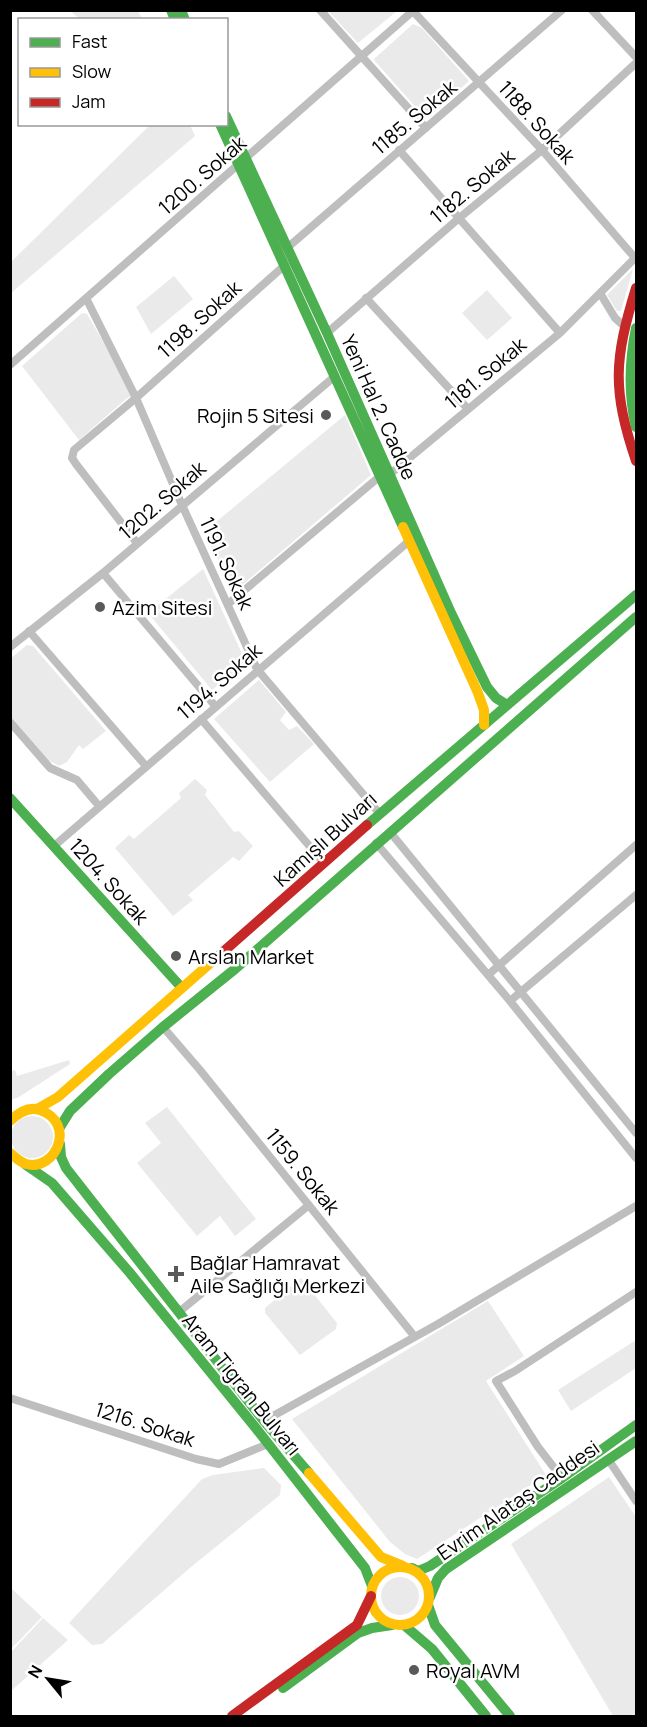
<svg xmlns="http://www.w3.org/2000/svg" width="647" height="1727" viewBox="0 0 647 1727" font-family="Manrope,sans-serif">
<rect width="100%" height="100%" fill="#fff"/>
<path fill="#eaeaea" d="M 70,11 L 138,11 L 142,19 L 80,19 Z
M 328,11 L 397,11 L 358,43 Z
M 413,24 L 422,28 L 469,81 L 429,117 L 425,117 L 420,112 L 374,60 L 375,58 Z
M 148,125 L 190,125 L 195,136 L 11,293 L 11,262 L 149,126 Z
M 633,269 L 621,311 L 617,311 L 607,295 Z
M 174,276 L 193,299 L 151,334 L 136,307 Z
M 487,290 L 512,318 L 487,340 L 462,313 Z
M 82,313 L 87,314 L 134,395 L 126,399 L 79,440 L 22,366 Z
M 345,415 L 371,475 L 234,592 L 204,532 Z
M 203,569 L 244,658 L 243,664 L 212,690 L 148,613 Z
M 27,645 L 33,646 L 106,731 L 83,749 L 79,745 L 67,762 L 59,766 L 48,760 L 11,718 L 10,659 Z
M 259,680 L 286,712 L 280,720 L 289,730 L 297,726 L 314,744 L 270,782 L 214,719 Z
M 195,779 L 207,790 L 205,795 L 234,832 L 239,831 L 253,846 L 239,861 L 233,857 L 188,895 L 193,900 L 173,916 L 115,848 L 129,835 L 134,839 L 181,798 L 179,793 Z
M 69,1060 L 70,1064 L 19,1097 L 11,1100 L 11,1071 L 15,1070 L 17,1076 Z
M 167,1107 L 256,1219 L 235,1236 L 220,1216 L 197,1236 L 137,1163 L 161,1143 L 145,1123 Z
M11 1137a21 21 0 1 1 42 0a21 21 0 1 1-42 0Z
M 301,1278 L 337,1323 L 336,1329 L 300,1355 L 265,1313 L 265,1308 Z
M 488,1301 L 524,1356 L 486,1381 L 546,1475 L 417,1559 L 405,1554 L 390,1542 L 292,1419 Z
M 636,1340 L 636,1368 L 571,1411 L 558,1390 Z
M 264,1468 L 281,1485 L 280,1495 L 191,1567 L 102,1644 L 92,1645 L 69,1623 L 202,1479 L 213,1475 Z
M 609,1477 L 636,1517 L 636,1716 L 613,1716 L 511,1544 Z
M381 1596a19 19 0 1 1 38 0a19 19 0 1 1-38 0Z
M 11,1588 L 42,1617 L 11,1649 Z
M 43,1618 L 68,1640 L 11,1691 L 11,1652 Z"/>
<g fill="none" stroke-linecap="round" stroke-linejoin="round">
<path stroke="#bebebe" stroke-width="8" d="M 320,10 L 426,128
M 412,10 L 542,150 L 635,258
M 592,10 L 636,57
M 399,150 L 560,333
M 287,248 L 562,10
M 86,298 L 136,398 L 182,505 L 257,669 L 380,814
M 366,298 L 468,409
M 625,327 L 615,318 L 600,293 L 636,257
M 327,333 L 458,219 L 542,150 L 636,63
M 10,365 L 414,10
M 389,475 L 560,333 L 600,293
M 137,543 L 76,464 L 72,458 L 74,450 L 136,398 L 285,265
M 103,573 L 216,707
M 228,604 L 379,477
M 29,631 L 146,766
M 10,647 L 103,573 L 334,377
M 201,719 L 324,863
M 10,722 L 50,768 L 77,780 L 99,806
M 390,832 L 636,1133
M 376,843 L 510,1001 L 636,1158
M 54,846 L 408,542
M 488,975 L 636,845
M 510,1001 L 636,895
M 163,1027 L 200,1070 L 415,1337
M 179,1312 L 309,1205
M 10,1398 L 196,1459 L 219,1464 L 268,1444
M 264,1421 L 438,1324 L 636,1206
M 608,1459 L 636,1501
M 562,1478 L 538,1447 L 496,1381 L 515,1371 L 636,1292"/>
<path stroke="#4caf50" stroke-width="10" d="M 171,10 L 175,20
M 181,10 L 185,20
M 226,116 L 327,333 L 451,613 L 487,687 L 496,698 L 507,705
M 220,124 L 403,527
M 636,328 C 629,362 628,393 636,427
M 10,798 L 181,987
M 367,825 L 636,595
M 60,1127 L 70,1111 L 109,1074 L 163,1027 L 235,969 L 636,617
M 60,1144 L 61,1157 L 66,1168 L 264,1421 L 309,1473
M 26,1165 L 52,1183 L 130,1273 L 255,1427 L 365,1568 L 372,1586
M 412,1568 L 418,1571 L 430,1566 L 562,1478 L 636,1425
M 430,1597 L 438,1578 L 446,1569 L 636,1441
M 428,1605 L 435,1625 L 510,1716
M 404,1625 L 432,1649 L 486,1716
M 283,1688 L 358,1633 L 372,1628 L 392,1625"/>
<path stroke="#ffc107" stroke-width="10" d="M 403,527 L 478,693 L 484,710 L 484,725
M 37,1109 L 58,1097 L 215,959
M 10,1121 C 18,1113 28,1106 40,1110 C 77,1123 56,1172 26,1164 C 20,1162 15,1157 10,1153
M 309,1473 L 381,1557 L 403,1566
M371 1596a29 29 0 1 1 58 0a29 29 0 1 1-58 0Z"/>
<path stroke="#c62828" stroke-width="10" d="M 636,288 C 614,360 612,389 636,461
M 215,959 L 367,825
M 232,1716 L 357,1625 L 371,1596"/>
</g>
<g fill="#595959" stroke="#fff" stroke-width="2">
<circle cx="326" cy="415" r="6"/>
<circle cx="100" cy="607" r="6"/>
<circle cx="176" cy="956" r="6"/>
<path d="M173 1265h6v6h6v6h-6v6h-6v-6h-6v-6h6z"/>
<circle cx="414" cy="1670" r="6"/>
</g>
<g text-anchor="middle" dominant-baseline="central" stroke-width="5" stroke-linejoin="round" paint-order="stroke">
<g font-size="20" fill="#000" stroke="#fff">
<text transform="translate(414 117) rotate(-40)">1185. Sokak</text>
<text transform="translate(537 122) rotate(48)">1188. Sokak</text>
<text transform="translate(202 175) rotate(-41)">1200. Sokak</text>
<text transform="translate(472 186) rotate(-40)">1182. Sokak</text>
<text transform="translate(199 319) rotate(-42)">1198. Sokak</text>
<text transform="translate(485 373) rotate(-40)">1181. Sokak</text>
<text transform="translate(379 407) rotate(66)">Yeni Hal 2. Cadde</text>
<text transform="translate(162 500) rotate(-41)">1202. Sokak</text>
<text transform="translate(227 563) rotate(65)">1191. Sokak</text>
<text transform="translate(219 681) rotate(-41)">1194. Sokak</text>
<text transform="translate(325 839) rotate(-42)">Kamışlı Bulvarı</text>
<text transform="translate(109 881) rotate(48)">1204. Sokak</text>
<text transform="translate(303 1171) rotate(51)">1159. Sokak</text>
<text transform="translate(242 1384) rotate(51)">Aram Tigran Bulvarı</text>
<text transform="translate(145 1424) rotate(18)">1216. Sokak</text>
<text transform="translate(518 1500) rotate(-35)">Evrim Alataş Caddesi</text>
</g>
<g font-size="20" fill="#000" stroke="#fff" text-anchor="start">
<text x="314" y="415" text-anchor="end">Rojin 5 Sitesi</text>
<text x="112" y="607">Azim Sitesi</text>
<text x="188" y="956">Arslan Market</text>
<text x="190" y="1262">Bağlar Hamravat<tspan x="190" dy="23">Aile Sağlığı Merkezi</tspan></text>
<text x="426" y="1670">Royal AVM</text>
</g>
</g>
<rect width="647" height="1727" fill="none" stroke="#000000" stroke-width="24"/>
<rect x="18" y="18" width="210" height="108" fill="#ffffff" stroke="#999999" stroke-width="1.5"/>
<rect x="30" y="38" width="30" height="9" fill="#4caf50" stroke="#999999" stroke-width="1.5"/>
<text x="72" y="48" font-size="18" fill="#000000">Fast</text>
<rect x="30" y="68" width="30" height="9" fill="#ffc107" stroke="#999999" stroke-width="1.5"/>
<text x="72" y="78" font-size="18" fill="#000000">Slow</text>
<rect x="30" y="98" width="30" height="9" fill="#c62828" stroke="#999999" stroke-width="1.5"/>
<text x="72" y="108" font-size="18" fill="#000000">Jam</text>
<g transform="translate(48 1679) rotate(300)" stroke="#ffffff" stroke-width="4.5" paint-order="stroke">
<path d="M0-4.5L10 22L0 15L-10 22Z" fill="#000000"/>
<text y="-9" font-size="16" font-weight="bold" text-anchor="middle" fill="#000000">N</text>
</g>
</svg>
